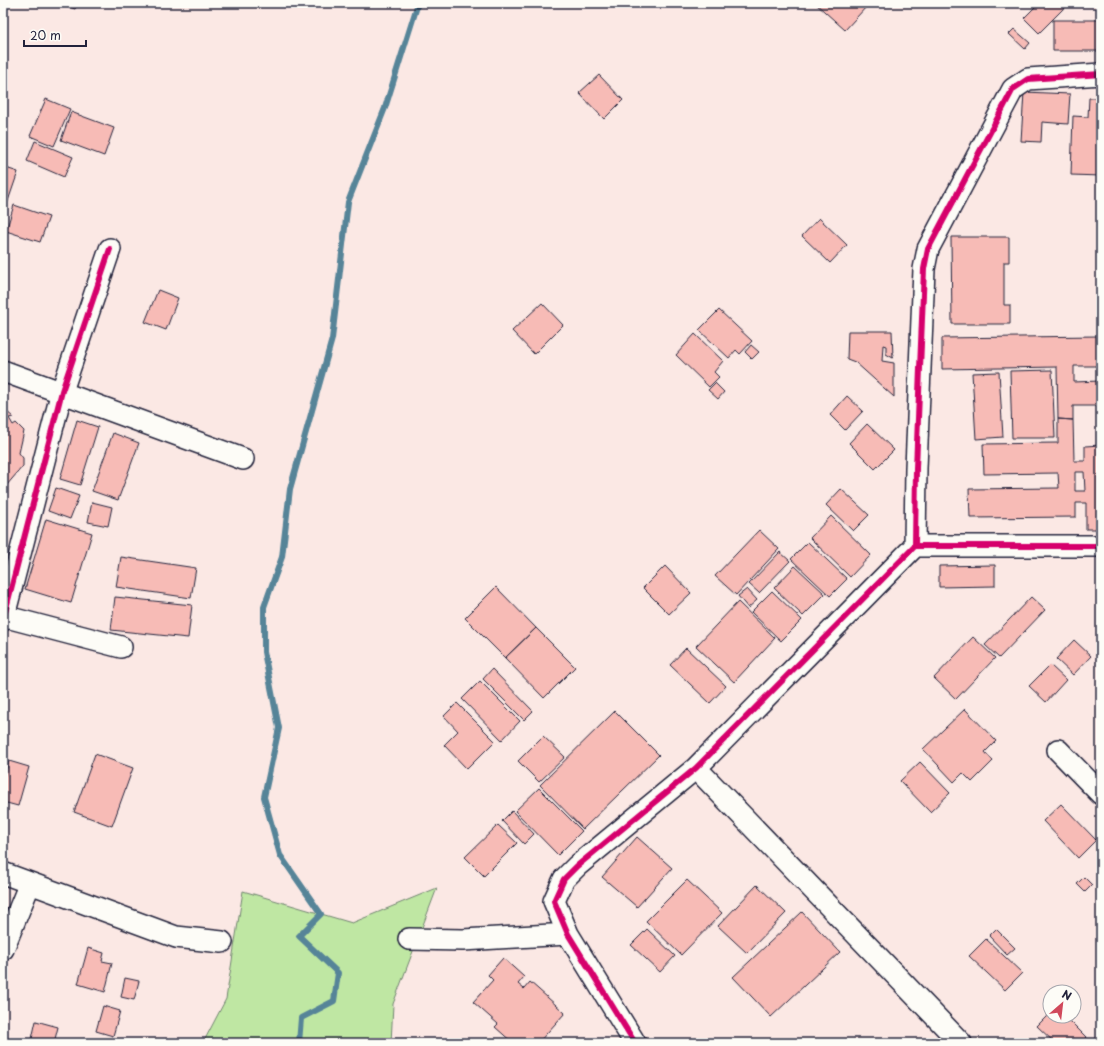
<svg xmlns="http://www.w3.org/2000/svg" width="1104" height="1046" viewBox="0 0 1104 1046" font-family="'Playpen Sans',sans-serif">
<rect width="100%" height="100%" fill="#fbe8e4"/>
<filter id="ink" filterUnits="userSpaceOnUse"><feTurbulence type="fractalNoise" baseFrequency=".025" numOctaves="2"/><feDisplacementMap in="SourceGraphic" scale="8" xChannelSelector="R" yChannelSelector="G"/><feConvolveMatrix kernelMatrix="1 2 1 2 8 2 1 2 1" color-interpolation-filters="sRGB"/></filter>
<g filter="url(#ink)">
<path fill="#bfe7a3" stroke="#70846f" d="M 437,888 L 393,1004 L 391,1043 L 203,1043 L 226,999 L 243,891 L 352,923 Z"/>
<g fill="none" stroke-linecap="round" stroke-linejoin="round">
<path stroke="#568498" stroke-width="6" d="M 299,1043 L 301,1018 L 334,1001 L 338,973 L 299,936 L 321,914 L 280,855 L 264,797 L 279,728 L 264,652 L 264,607 L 282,557 L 290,489 L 332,339 L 348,202 L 385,108 L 418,3"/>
</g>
<path fill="#f7bbb6" stroke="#22223b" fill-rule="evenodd" d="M 58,3 L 78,3 L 75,9 Z
M 815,3 L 864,3 L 867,6 L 845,30 Z
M 1039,3 L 1061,3 L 1065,7 L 1039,33 L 1024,18 Z
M 1053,20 L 1101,20 L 1101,51 L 1053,51 Z
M 1014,29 L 1030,43 L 1025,49 L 1009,34 Z
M 599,75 L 623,100 L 604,119 L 579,93 Z
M 1024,92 L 1070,94 L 1068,124 L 1042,122 L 1041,142 L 1021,141 Z
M 1089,98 L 1101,98 L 1101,176 L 1071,175 L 1073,116 L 1088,117 Z
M 46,99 L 70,109 L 54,146 L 30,136 Z
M 71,112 L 114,128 L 104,156 L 61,140 Z
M 35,141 L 73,157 L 64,177 L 27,161 Z
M 3,167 L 18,172 L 7,204 L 3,202 Z
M 14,205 L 49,217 L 40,242 L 6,231 Z
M 819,218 L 847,245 L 830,263 L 802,236 Z
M 951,237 L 1009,237 L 1009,262 L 1004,262 L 1004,305 L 1010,305 L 1010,324 L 952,324 Z
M 158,290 L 178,298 L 166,330 L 145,322 Z
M 542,303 L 563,325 L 534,354 L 512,331 Z
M 719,310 L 752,341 L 740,354 L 736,350 L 729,358 L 699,330 Z
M 848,331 L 892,331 L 893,358 L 886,354 L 886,346 L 883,345 L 882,361 L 894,363 L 894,397 L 855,362 L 847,359 Z
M 695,334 L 723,361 L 714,372 L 719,377 L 709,387 L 676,355 Z
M 1099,336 L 1100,366 L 1074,366 L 1074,382 L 1100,381 L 1101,406 L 1073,406 L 1073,420 L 1058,419 L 1057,367 L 942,369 L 942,338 Z
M 751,345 L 759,352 L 752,359 L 745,352 Z
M 1052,370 L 1055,438 L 1012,438 L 1010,371 Z
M 999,372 L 1003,437 L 976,439 L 972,373 Z
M 715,383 L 724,392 L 718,399 L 708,390 Z
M 847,396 L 863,411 L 845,430 L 830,415 Z
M 3,399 L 6,411 L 13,417 L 9,418 L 13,425 L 16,423 L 24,431 L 19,453 L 23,458 L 23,466 L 6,486 L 3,485 Z
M 1058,419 L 1073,420 L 1074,461 L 1085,461 L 1085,446 L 1101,445 L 1101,529 L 1086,529 L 1086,503 L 1076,503 L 1076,517 L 970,518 L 969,489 L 1059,488 L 1058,473 L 984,474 L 983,444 L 1058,443 ZM 1075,472 L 1084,472 L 1085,491 L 1075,491 Z
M 77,420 L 98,427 L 80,485 L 60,479 Z
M 867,424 L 894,450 L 875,469 L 849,443 Z
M 113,433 L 139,443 L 118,500 L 92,491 Z
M 56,488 L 79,496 L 70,519 L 48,511 Z
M 841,489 L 869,515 L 853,531 L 826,505 Z
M 92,502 L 112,507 L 108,526 L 88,522 Z
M 831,516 L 871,555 L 850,577 L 810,538 Z
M 46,519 L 92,533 L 71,603 L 25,589 Z
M 759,530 L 779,549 L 736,595 L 715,576 Z
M 808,542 L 847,579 L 830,596 L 791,559 Z
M 780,552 L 790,561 L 759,593 L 749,584 Z
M 121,557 L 196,568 L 191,598 L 116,587 Z
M 995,565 L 995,586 L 939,587 L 939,566 Z
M 665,566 L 691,593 L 669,614 L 643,588 Z
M 795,566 L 825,594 L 803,616 L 774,588 Z
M 496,587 L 536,628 L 505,658 L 465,618 Z
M 747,589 L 757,600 L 748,608 L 738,596 Z
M 772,591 L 802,620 L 781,641 L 751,612 Z
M 115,597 L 192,605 L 188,638 L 111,630 Z
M 1031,597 L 1045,610 L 999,658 L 985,645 Z
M 738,602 L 775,638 L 734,682 L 696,646 Z
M 536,628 L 575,667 L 544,698 L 505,658 Z
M 973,637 L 995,658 L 956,699 L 934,678 Z
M 1074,640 L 1091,656 L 1073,675 L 1056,659 Z
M 686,648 L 726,686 L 710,703 L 670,665 Z
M 1050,665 L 1066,680 L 1046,702 L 1029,686 Z
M 492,669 L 533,711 L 524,720 L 483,679 Z
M 480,681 L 520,721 L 502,740 L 462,699 Z
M 457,703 L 495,741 L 467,769 L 444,745 L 458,731 L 444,716 Z
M 965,709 L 996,741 L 985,752 L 993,761 L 972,782 L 963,773 L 954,782 L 923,749 Z
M 615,711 L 659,755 L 583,829 L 540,785 Z
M 543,736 L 565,757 L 539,782 L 518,761 Z
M 95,754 L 133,768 L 112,826 L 74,812 Z
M 9,761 L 29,767 L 18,806 L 3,802 L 3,782 Z
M 920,762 L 950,793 L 930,812 L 900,781 Z
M 539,788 L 582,831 L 558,855 L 515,811 Z
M 1061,804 L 1096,840 L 1078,858 L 1043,821 Z
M 512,811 L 534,834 L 524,844 L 502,821 Z
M 498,825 L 517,843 L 484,876 L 465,857 Z
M 637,837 L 672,868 L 637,907 L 602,877 Z
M 1084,877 L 1092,885 L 1085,892 L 1077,884 Z
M 687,880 L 722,913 L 681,955 L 646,921 Z
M 757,885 L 786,913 L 747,953 L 718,926 Z
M 802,912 L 840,952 L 771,1017 L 733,977 Z
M 647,929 L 675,956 L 660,972 L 631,945 Z
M 996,929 L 1015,948 L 1007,955 L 989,936 Z
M 986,939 L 1022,973 L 1005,990 L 969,956 Z
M 88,948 L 104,953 L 102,961 L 112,963 L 105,992 L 78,984 Z
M 503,958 L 524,977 L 518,984 L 524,989 L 530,982 L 565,1013 L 538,1043 L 513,1043 L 495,1027 L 498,1024 L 473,1002 L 493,980 L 488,975 Z
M 125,978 L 139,981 L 134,1000 L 121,997 Z
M 103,1006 L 120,1011 L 113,1036 L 96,1031 Z
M 1050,1013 L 1050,1016 L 1065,1016 L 1089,1040 L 1086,1043 L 1055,1043 L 1037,1026 Z
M 36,1021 L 58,1027 L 54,1043 L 31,1043 Z"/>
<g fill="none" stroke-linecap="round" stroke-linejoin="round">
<g stroke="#22223b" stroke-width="24">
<path id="minor" d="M 3,371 L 243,459
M 915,546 L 916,468 L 924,269 L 928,249 L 1013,89 L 1028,79 L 1101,74
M 3,616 L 121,647
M 3,620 L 62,391 L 110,249
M 1058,750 L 1101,794
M 696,768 L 961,1043
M 3,873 L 176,937 L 222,942
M 409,939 L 463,940 L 568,934
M 3,949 L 30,883
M 635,1043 L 568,934 L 554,901 L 564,879 L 577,866 L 696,768 L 915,546 L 1101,546"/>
</g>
<use href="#minor" stroke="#fdfcf7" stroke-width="21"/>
<g stroke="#fdfcf7" stroke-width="8">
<path id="cycleway" d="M 915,546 L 916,468 L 924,269 L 928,249 L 1013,89 L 1028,79 L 1101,74
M 3,620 L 62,391 L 110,249
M 635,1043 L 568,934 L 554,901 L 564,879 L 577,866 L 696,768 L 915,546 L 1101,546"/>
</g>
<use href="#cycleway" stroke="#d6006c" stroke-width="6"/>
</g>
</g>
<rect width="1104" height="1046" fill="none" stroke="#fdfcf7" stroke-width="16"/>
<rect x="8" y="8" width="1088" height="1030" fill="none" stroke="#22223b" stroke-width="1.5" filter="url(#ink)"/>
<g transform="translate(1062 1004) rotate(28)"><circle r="19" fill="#fdfcf7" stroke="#a5a5ac"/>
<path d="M0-3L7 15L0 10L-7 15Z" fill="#d1495b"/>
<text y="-6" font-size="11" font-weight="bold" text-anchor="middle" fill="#22223b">N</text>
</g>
<path d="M24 40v6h62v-6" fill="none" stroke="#22223b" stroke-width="2"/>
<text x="30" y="40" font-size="12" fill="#22223b" stroke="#fdfcf7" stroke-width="3" paint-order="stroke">20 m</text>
</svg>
